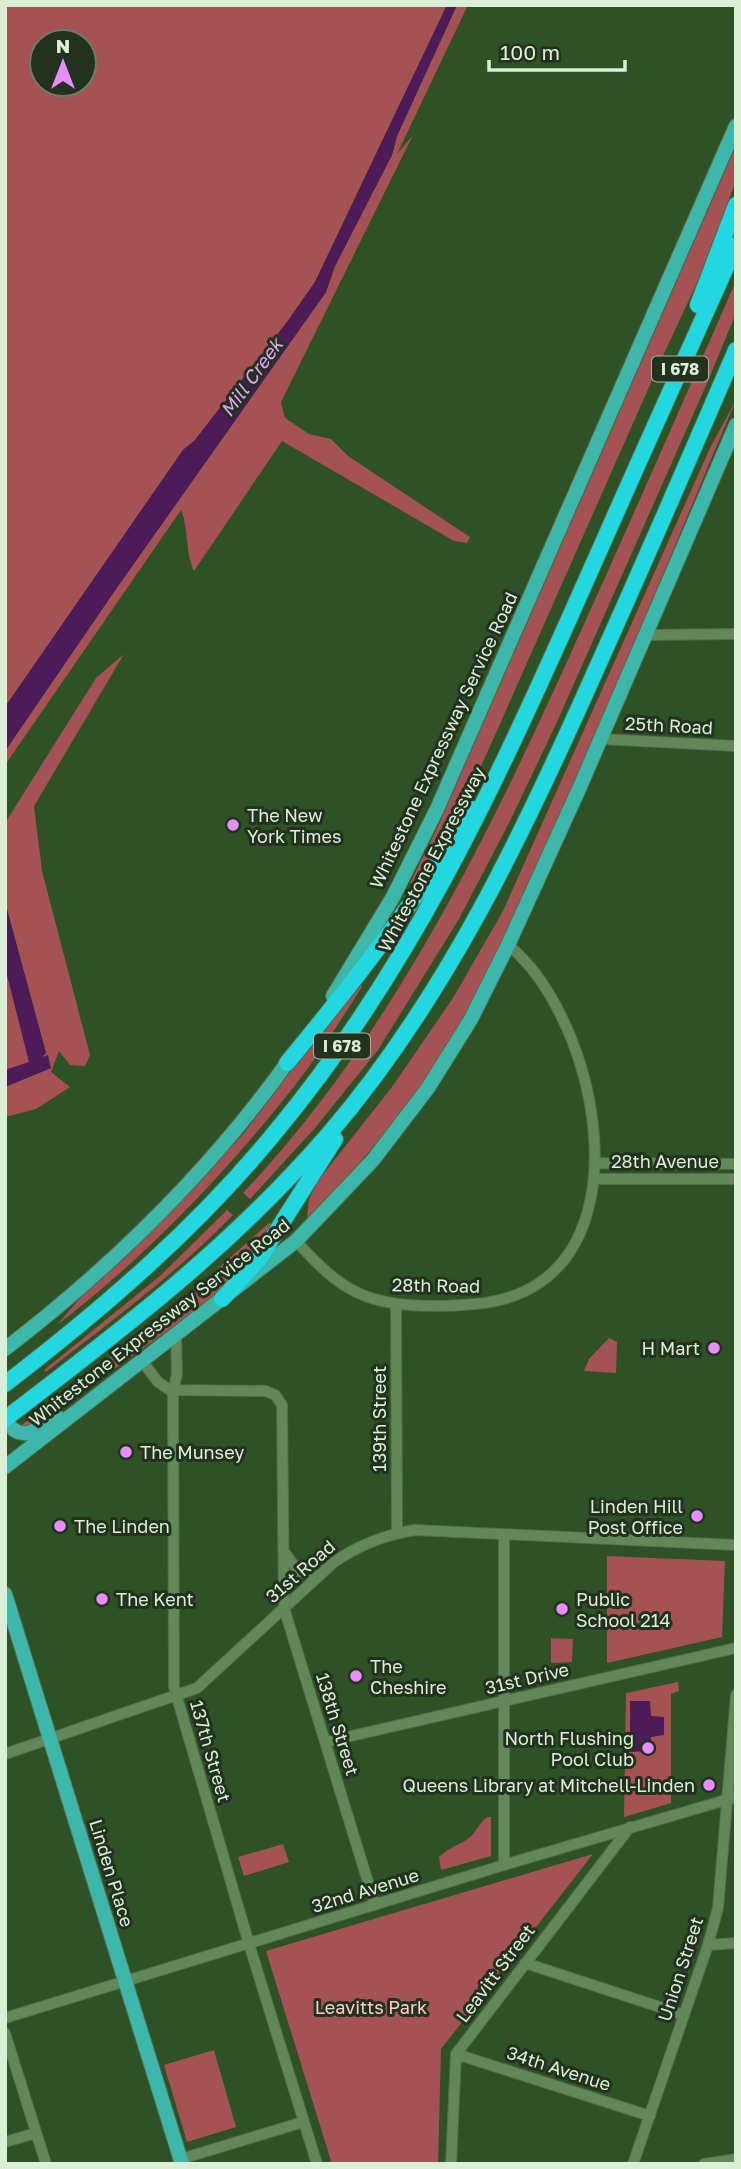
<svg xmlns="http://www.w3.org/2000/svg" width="741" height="2169" viewBox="0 0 741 2169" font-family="'Golos Text',sans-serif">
<rect width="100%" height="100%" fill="#2e5126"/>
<path fill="#a55254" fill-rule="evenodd" d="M 5,5 L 447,5 L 315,282 L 287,322 L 195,440 L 183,450 L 5,707 ZM 42,42 L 84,42 L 84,84 L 42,84 Z
M 457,5 L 468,5 L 397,154 L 413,135 L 281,402 L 285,418 L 309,434 L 331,439 L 348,456 L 470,537 L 467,543 L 454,541 L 282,441 L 194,571 C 185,553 189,529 181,510 L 5,765 L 5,751 L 116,589 L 326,292 L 335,266 L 392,155 L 397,136 Z
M 736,146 L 736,181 L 696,285 L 661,360 L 492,742 C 472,785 445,850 414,884 L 410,883 L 439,824 Z
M 736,281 L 736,313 L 708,381 L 557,722 L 511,819 L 459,919 L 378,1050 L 315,1128 L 250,1199 L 243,1193 C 392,1035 487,839 575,644 C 630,523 683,402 736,281 Z
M 736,400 L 593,741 L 522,900 L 465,1017 L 427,1077 L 388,1129 L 356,1167 L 307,1218 L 309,1199 L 317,1182 L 392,1087 L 453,998 L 503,911 L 711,446 Z
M 124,654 L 34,806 L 42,871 L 90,1055 L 85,1066 L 70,1065 L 59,1051 L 51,1072 L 70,1087 L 36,1109 L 5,1117 L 5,1087 L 51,1068 L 41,1058 L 46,1053 L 5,902 L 5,823 L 96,678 Z
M 5,967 L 30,1062 L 5,1070 Z
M 360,984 L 362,987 C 341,1020 320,1053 296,1084 C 227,1172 146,1257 57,1325 L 86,1291 L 127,1256 L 244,1133 L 355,987 Z
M 227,1210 L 233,1215 C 176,1274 110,1322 46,1372 L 44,1370 L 160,1276 Z
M 269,1223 L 274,1226 L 258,1254 L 224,1290 L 39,1423 L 19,1427 L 175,1307 Z
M 609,1338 L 617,1342 L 616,1373 L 584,1371 L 589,1359 Z
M 607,1556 L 725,1561 L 722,1637 L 607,1663 Z
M 551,1638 L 573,1639 L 572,1662 L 551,1663 Z
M 678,1682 L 679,1691 L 671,1694 L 671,1803 L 624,1817 L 626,1693 Z
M 488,1817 L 491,1817 L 491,1856 L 441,1870 L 439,1857 C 448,1848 459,1845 469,1838 C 477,1832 479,1822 488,1817 Z
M 283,1844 L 289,1862 L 244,1876 L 238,1857 Z
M 593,1854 L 441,2049 L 438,2164 L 332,2164 L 266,1951 Z
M 214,2050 L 236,2127 L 187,2142 L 164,2065 Z"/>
<path fill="#4d1b58" d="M 447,5 L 457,5 L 397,136 L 392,155 L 335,266 L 326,292 L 116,589 L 5,751 L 5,707 L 183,450 L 195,440 L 287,322 L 315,282 Z
M 5,902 L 46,1053 L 42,1057 L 48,1055 L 51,1068 L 5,1087 L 5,1070 L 29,1062 L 5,967 Z
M 630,1701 L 650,1701 L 651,1716 L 664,1717 L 664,1735 L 651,1737 L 651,1751 L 630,1752 Z"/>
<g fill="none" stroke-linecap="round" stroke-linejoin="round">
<g stroke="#506e48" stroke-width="12">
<path id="minor" d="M 644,635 L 736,634
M 601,739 L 736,746
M 595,1163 L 736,1164
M 594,1179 L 736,1179
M 296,1241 C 343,1293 367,1306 439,1306 C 473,1305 506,1304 536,1285 C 640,1220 590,1011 508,945
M 396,1304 L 397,1533
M 176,1334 L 177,1374 L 173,1391 L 174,1687 L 249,1944 L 317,2164
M 142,1361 L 158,1382 L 170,1390 L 266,1391 L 275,1395 L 282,1405 L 284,1608 L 375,1905
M 285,1553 L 299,1572 L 318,1577
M 325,1742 L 736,1648
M 5,1754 L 197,1688 L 333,1563 C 358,1545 384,1535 415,1530 L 736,1545
M 504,1865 L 504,1535
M 708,1945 L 736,1943
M 525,1963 L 684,2015
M 5,2018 L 504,1865 L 736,1797
M 5,2033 L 46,2164
M 456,2054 L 650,2116
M 5,2142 L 36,2133
M 181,2159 L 303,2122
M 451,2164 L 456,2054 L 630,1827
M 633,2164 L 708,1945 L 718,1908 L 736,1695
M 704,2164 L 736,2159"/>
</g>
<g stroke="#506e48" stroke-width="16">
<path id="major" d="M 333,996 L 393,897 L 437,809 L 736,126
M 5,1349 C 113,1266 213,1168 292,1056
M 5,1421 C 24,1445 37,1429 56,1415
M 5,1467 L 296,1241 L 373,1160 L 428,1088 L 471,1019 L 508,945 L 579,789 L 736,425
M 5,1594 L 182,2164"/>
</g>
<g stroke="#506e48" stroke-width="18">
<path id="highway" d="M 698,305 L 736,205
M 287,1063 C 354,982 418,900 471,809
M 222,1299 L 259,1259 L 335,1139
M 5,1384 C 104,1308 198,1227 277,1130 C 408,972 490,796 573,610 C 627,488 681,367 736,245
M 5,1419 C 123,1329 230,1248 328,1135 C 445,999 523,834 595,672 C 643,565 690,457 736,350"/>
</g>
<use href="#minor" stroke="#62885a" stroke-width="10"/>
<use href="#major" stroke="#3cb7aa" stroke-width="14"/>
<use href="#highway" stroke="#22d7df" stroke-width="16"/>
</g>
<g fill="#e98dfe" stroke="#22321f" stroke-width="2.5">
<circle cx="233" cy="825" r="7"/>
<circle cx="714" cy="1348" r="7"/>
<circle cx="126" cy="1452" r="7"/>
<circle cx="697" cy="1516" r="7"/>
<circle cx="60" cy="1526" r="7"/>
<circle cx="102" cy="1599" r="7"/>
<circle cx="562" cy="1609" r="7"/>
<circle cx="356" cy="1676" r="7"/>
<circle cx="648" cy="1748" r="7"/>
<circle cx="709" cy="1785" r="7"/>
</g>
<g text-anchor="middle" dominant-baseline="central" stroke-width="6" stroke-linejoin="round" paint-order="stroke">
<g fill="#22321f" stroke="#a4b69f" stroke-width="2">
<rect x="652" y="356.5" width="56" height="25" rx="5"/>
<rect x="314" y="1033.5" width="56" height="25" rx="5"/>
</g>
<g font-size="16" font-weight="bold" fill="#dbefd6">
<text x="680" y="369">I 678</text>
<text x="342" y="1046">I 678</text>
</g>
<g font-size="18" fill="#dbefd6" stroke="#22321f">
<text transform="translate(669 725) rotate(3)">25th Road</text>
<text transform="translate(443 740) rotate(-65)">Whitestone Expressway Service Road</text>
<text transform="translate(431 859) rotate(-62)">Whitestone Expressway</text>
<text x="665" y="1161">28th Avenue</text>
<text transform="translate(436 1285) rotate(1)">28th Road</text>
<text transform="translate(159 1322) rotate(-38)">Whitestone Expressway Service Road</text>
<text transform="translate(379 1419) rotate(-90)">139th Street</text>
<text transform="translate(300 1571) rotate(-41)">31st Road</text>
<text transform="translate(527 1678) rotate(-13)">31st Drive</text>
<text transform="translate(338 1724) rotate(73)">138th Street</text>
<text transform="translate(211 1751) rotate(74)">137th Street</text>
<text transform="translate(112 1873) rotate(73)">Linden Place</text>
<text transform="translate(365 1890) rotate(-17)">32nd Avenue</text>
<text transform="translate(680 1969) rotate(-72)">Union Street</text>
<text transform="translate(495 1973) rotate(-53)">Leavitt Street</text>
<text transform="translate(559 2068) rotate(18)">34th Avenue</text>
</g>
<g font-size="18" fill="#dbefd6" stroke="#22321f" text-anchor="start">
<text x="247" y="815">The New<tspan x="247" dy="21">York Times</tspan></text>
<text x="700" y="1348" text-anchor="end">H Mart</text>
<text x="140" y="1452">The Munsey</text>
<text x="683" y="1506" text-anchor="end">Linden Hill<tspan x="683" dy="21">Post Office</tspan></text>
<text x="74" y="1526">The Linden</text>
<text x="116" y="1599">The Kent</text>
<text x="576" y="1599">Public<tspan x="576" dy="21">School 214</tspan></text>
<text x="370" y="1666">The<tspan x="370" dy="21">Cheshire</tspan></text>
<text x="634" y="1738" text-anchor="end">North Flushing<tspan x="634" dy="21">Pool Club</tspan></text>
<text x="695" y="1785" text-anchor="end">Queens Library at Mitchell-Linden</text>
</g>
<g font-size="18" fill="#fdcbc9" stroke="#22321f">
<text x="371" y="2007">Leavitts Park</text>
</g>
<g font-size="19" font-style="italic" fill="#e89ff8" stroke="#22321f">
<text transform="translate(251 377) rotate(-54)">Mill Creek</text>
</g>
</g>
<rect width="741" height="2169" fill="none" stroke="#dbefd6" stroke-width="14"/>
<g transform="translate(63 63)"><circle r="33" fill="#22321f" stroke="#6c7e68" stroke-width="2"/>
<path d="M0-5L12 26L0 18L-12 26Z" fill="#e98dfe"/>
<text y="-10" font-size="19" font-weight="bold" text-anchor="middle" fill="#dbefd6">N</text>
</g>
<path d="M489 60v10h136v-10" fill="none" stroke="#dbefd6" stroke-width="3.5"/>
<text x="500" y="60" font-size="21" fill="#dbefd6" stroke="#22321f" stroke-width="5" paint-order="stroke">100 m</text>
</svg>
